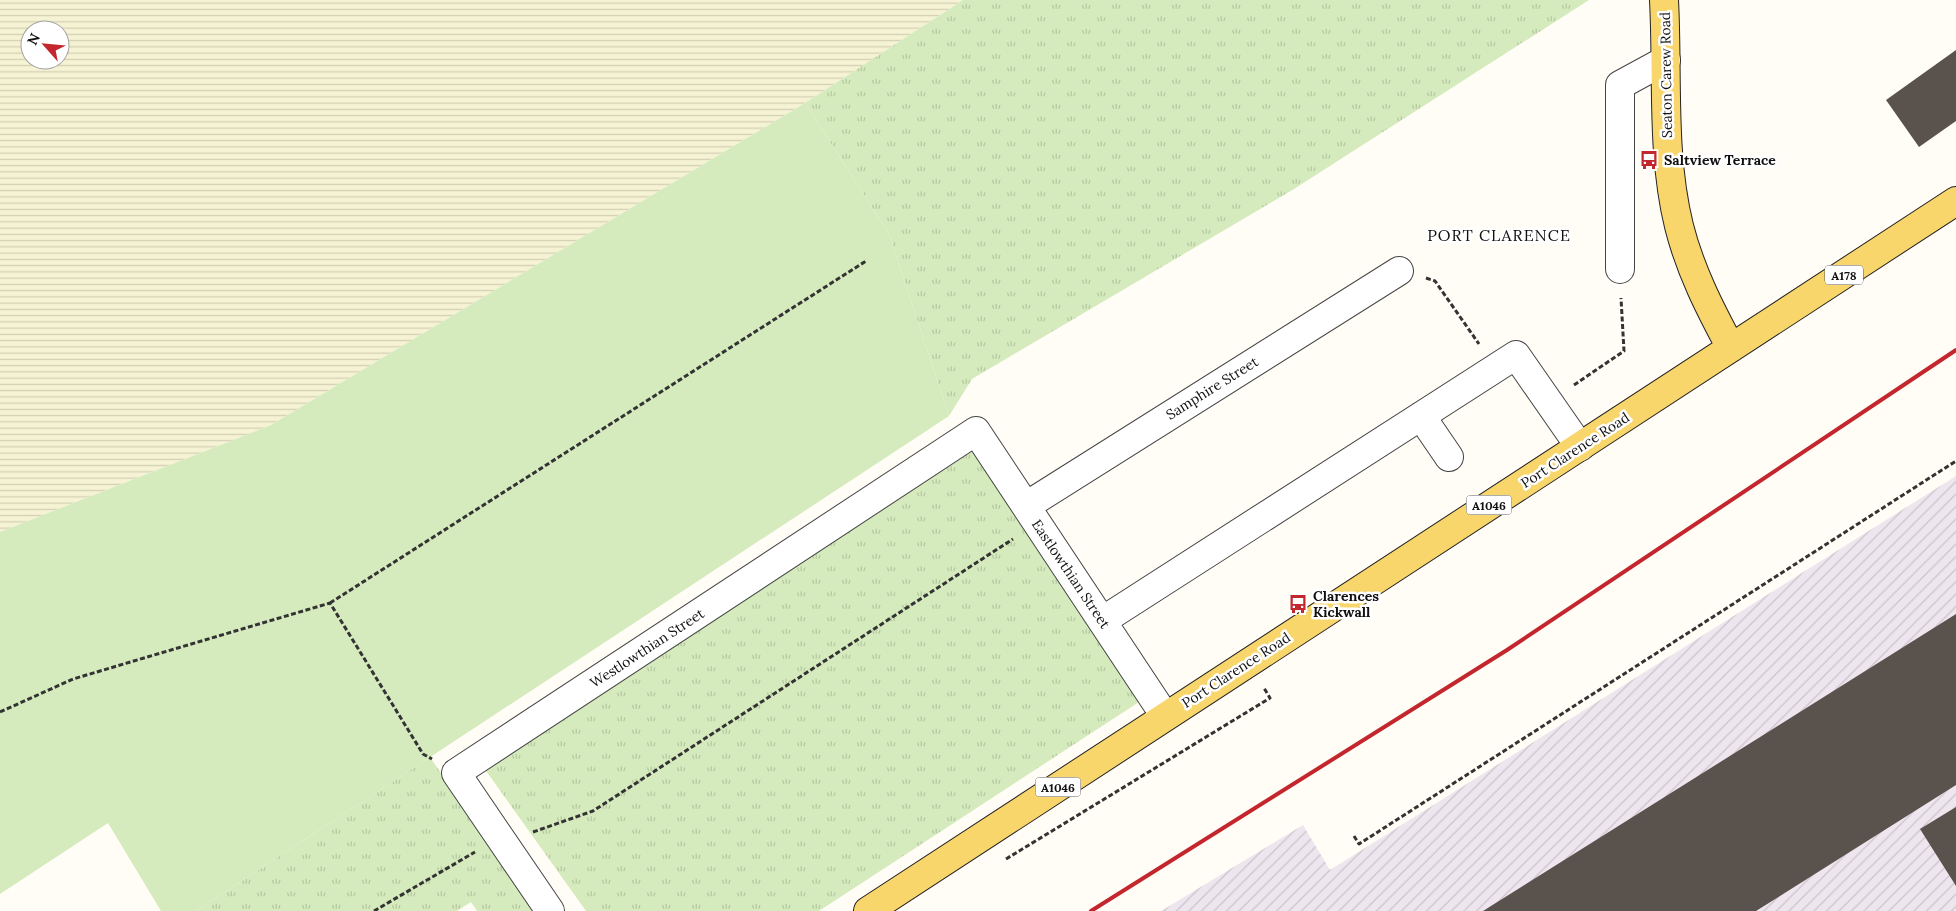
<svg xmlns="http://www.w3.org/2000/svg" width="1956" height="911" viewBox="0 0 1956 911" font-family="Lora,serif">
<defs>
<pattern id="industrial-furrows" width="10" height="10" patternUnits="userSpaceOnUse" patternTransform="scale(1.25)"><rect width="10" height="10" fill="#eee6ef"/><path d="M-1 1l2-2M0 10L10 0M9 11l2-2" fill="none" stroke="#cbc4cc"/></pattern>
<pattern id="farmland-rules" width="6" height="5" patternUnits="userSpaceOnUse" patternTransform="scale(1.25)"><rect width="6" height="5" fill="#f6f3d4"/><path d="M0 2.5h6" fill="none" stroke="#d2cfb5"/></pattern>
<pattern id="grass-tufts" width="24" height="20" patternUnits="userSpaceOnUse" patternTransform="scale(1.25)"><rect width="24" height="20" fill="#d5ebbd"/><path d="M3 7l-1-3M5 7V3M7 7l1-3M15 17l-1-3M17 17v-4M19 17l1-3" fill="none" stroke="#b6c8a1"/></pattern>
</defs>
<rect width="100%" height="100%" fill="#fffdf5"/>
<path fill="url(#industrial-furrows)" d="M 1956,476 L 1956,911 L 1161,911 L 1303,825 L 1330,870 Z"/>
<path fill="url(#farmland-rules)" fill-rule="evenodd" d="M 0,0 L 963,0 L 805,103 L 271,425 L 0,532 ZM 30,30 L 60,30 L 60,60 L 30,60 Z"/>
<path fill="url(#grass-tufts)" d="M 963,0 L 1589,0 L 1294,189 L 972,379 L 949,416 L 889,234 L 805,103 Z
M 983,442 L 1142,700 L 819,911 L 586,911 L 484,768 Z
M 430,757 L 534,911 L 477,911 L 471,902 L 457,911 L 196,911 Z"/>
<path fill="#d5ebbd" d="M 805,103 L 889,234 L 949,416 L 196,911 L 161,911 L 108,823 L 0,894 L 0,532 L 271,425 Z"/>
<path fill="#5a524d" d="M 1956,50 L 1956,121 L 1919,147 L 1886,100 Z
M 1956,614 L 1956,785 L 1756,911 L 1483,911 Z
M 1956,807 L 1956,886 L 1920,829 Z"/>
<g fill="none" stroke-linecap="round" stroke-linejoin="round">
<g stroke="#444" stroke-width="30">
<path id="minor" d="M 1620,269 L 1620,85 L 1666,60
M 1421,416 L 1449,457
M 1026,506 L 1399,271
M 1102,621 L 1516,355 L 1580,447
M 550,911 L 456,773 L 976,431 L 1165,716"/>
</g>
<g stroke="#222" stroke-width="30">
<path id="major" d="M 1664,0 C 1668,75 1661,153 1679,226 C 1690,270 1710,309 1731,348
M 868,911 L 1956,201"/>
</g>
<path stroke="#333" stroke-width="3" stroke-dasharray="5 2.5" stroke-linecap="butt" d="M 1426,278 L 1435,281 L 1479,344
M 1574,385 L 1624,351 L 1621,298
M 330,603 L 866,261
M 0,712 L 73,679 L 330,603 L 423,754 L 432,759
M 533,832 L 593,811 L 1013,539
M 1354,836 L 1359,844 L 1956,461
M 1006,859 L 1270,698 L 1264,688
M 374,911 L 475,852"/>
<use href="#minor" stroke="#fff" stroke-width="28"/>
<use href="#major" stroke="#f9d66b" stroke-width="28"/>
<path stroke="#c4262e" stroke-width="4" d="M 1091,911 L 1507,650 L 1956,350"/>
</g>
<defs>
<g id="bus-bare" transform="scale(1.5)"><path d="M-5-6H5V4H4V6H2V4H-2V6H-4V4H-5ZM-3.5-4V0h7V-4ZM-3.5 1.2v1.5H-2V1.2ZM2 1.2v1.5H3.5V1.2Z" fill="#c4262e" stroke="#fff" stroke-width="2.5" paint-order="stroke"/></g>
</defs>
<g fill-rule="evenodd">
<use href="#bus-bare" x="1649" y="160"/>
<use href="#bus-bare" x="1298" y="604"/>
</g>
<g text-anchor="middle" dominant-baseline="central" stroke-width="5" stroke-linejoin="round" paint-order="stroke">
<g fill="#fff" stroke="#585858" stroke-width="1">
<rect x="1825" y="265.5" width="38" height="19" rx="4"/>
<rect x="1466.5" y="495.5" width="45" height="19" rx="4"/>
<rect x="1035.5" y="777.5" width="45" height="19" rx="4"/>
</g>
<g font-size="12" font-weight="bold" fill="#111">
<text x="1844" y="275">A178</text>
<text x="1489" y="505">A1046</text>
<text x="1058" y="787">A1046</text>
</g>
<g font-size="14" fill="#111" stroke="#fff">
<text transform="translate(1666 75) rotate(-91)">Seaton Carew Road</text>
<text transform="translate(1212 388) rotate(-32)">Samphire Street</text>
<text transform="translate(1575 450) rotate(-33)">Port Clarence Road</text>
<text transform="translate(1071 574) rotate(56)">Eastlowthian Street</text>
<text transform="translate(647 648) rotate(-33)">Westlowthian Street</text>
<text transform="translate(1236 670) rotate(-33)">Port Clarence Road</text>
</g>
<g font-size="14" font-weight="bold" fill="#111" stroke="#fff" text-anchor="start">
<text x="1664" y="160">Saltview Terrace</text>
<text x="1313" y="596">Clarences<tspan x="1313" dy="16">Kickwall</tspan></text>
</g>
<g font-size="16" letter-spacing="1" fill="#111" stroke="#fff">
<text x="1499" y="235">PORT CLARENCE</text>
</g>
</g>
<g transform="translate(45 45) rotate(297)"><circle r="24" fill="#ffffff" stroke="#a0a0a0"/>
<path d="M0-4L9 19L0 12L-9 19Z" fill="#c4262e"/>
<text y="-8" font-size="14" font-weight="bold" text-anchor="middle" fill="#111111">N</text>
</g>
</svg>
